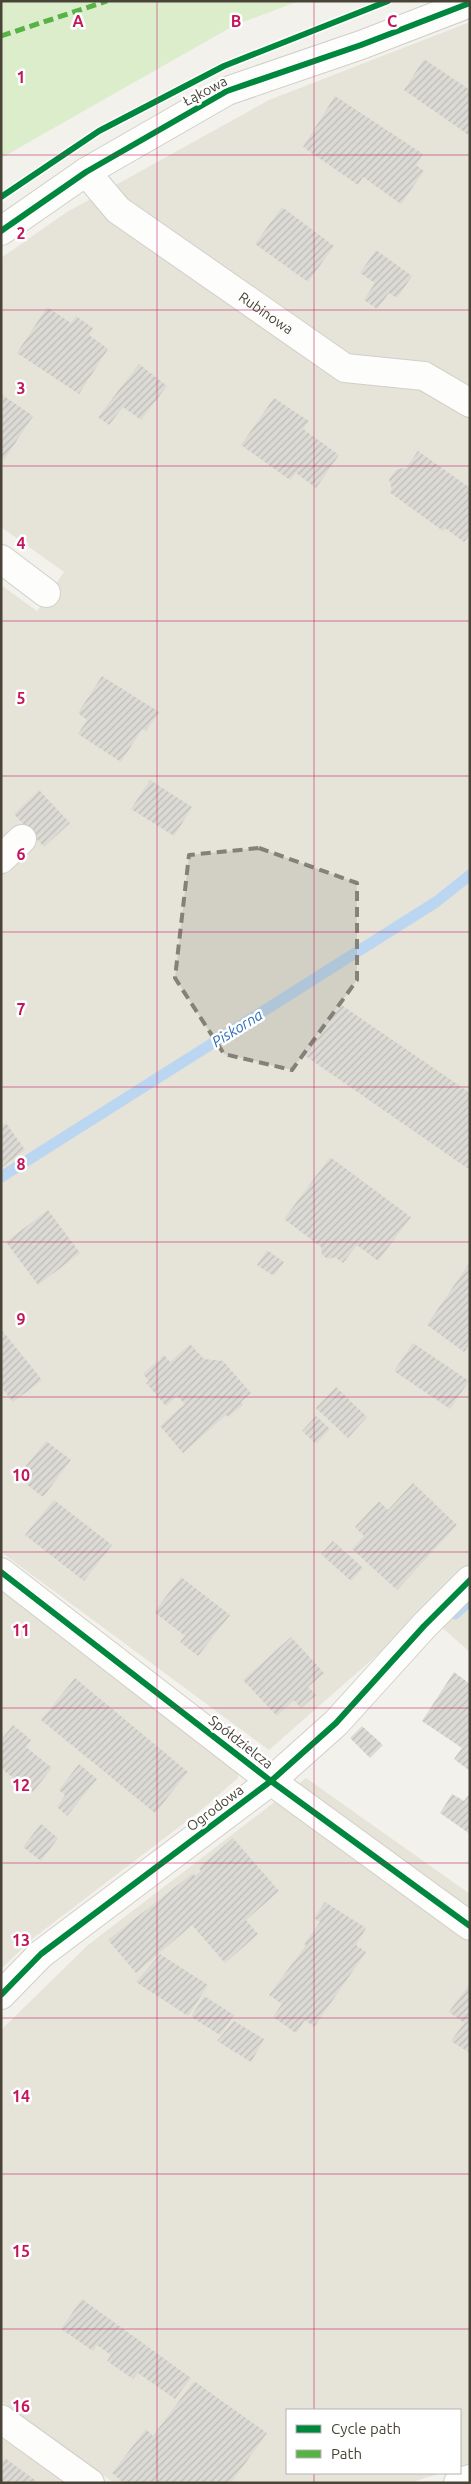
<svg xmlns="http://www.w3.org/2000/svg" width="471" height="2484" viewBox="0 0 471 2484" font-family="Ubuntu,sans-serif">
<defs>
<pattern id="building-hatch" width="6" height="6" patternUnits="userSpaceOnUse" patternTransform="scale(1.25)"><rect width="6" height="6" fill="#dcdad4"/><path d="M-1 1l2-2M0 6l6-6M5 7l2-2" fill="none" stroke="#bebcb7"/></pattern>
</defs>
<rect width="100%" height="100%" fill="#f2f1ec"/>
<path fill="#e6e3d9" d="M 470,22 L 470,1652 L 423,1611 L 401,1634 L 269,1750 L 1,1552 L 1,585 L 37,611 L 64,572 L 1,527 L 1,258 L 67,212 L 269,100 Z
M 1,1590 L 238,1771 L 238,1778 L 200,1811 L 32,1939 L 1,1969 Z
M 306,1778 L 470,1894 L 470,2464 L 460,2467 L 460,2410 L 287,2410 L 287,2473 L 442,2473 L 409,2483 L 114,2483 L 1,2401 L 1,2030 L 88,1945 Z
M 1,2438 L 67,2483 L 1,2483 Z"/>
<path fill="#dcedcc" d="M 1,1 L 299,1 L 235,25 L 1,158 Z"/>
<g fill="none" stroke-linecap="round" stroke-linejoin="round">
<path stroke="#bbd6f1" stroke-width="11" d="M 1,1177 L 436,902 L 470,875
M 455,1614 L 470,1600"/>
</g>
<path fill="url(#building-hatch)" d="M 424,59 L 470,90 L 470,136 L 404,90 Z
M 335,96 L 423,154 L 416,165 L 424,171 L 401,204 L 363,177 L 358,185 L 303,147 Z
M 282,207 L 334,246 L 308,282 L 255,244 Z
M 376,250 L 412,276 L 397,298 L 389,293 L 377,309 L 364,300 L 375,283 L 360,273 Z
M 47,307 L 71,323 L 76,316 L 93,328 L 89,335 L 108,349 L 79,394 L 17,353 Z
M 139,364 L 167,386 L 141,420 L 123,407 L 109,425 L 98,417 Z
M 1,394 L 33,416 L 4,460 L 1,458 Z
M 274,398 L 309,421 L 303,429 L 339,455 L 316,488 L 296,473 L 290,480 L 241,445 Z
M 418,451 L 470,488 L 470,534 L 464,542 L 445,528 L 443,531 L 389,492 L 392,489 L 389,479 L 397,469 L 406,468 Z
M 102,676 L 159,712 L 146,731 L 142,729 L 121,762 L 78,734 L 87,720 L 78,713 Z
M 150,780 L 192,807 L 174,836 L 131,809 Z
M 39,790 L 70,823 L 44,847 L 14,814 Z
M 340,1004 L 470,1093 L 470,1170 L 304,1055 Z
M 6,1123 L 25,1150 L 1,1168 L 1,1126 Z
M 330,1157 L 411,1217 L 378,1261 L 357,1245 L 343,1263 L 335,1257 L 328,1259 L 322,1255 L 321,1247 L 284,1219 Z
M 48,1210 L 80,1253 L 38,1285 L 6,1242 Z
M 267,1250 L 284,1262 L 274,1276 L 257,1265 Z
M 470,1262 L 470,1344 L 464,1352 L 427,1325 Z
M 1,1329 L 42,1380 L 13,1402 L 1,1387 Z
M 413,1343 L 469,1381 L 450,1409 L 394,1371 Z
M 190,1344 L 204,1359 L 223,1361 L 251,1393 L 241,1402 L 243,1405 L 228,1417 L 226,1415 L 183,1453 L 160,1426 L 185,1404 L 177,1396 L 166,1406 L 146,1383 L 149,1381 L 143,1374 L 164,1355 L 170,1362 Z
M 336,1387 L 367,1417 L 348,1438 L 316,1408 Z
M 316,1416 L 330,1429 L 316,1444 L 302,1431 Z
M 46,1441 L 71,1460 L 43,1497 L 17,1477 Z
M 413,1483 L 457,1525 L 397,1590 L 352,1549 L 364,1536 L 355,1527 L 379,1501 L 388,1510 Z
M 54,1500 L 112,1545 L 84,1581 L 25,1535 Z
M 333,1541 L 363,1568 L 351,1581 L 321,1554 Z
M 181,1577 L 230,1615 L 198,1656 L 180,1642 L 185,1636 L 154,1612 Z
M 291,1637 L 324,1673 L 308,1687 L 316,1695 L 301,1708 L 294,1700 L 277,1716 L 243,1680 Z
M 454,1672 L 470,1684 L 470,1771 L 454,1759 L 462,1748 L 422,1721 Z
M 75,1678 L 188,1772 L 155,1813 L 41,1720 Z
M 13,1725 L 31,1740 L 26,1747 L 52,1768 L 32,1793 L 1,1768 L 1,1740 Z
M 362,1726 L 383,1745 L 370,1758 L 350,1738 Z
M 79,1764 L 97,1779 L 67,1816 L 57,1807 L 65,1795 L 59,1790 Z
M 470,1793 L 470,1834 L 440,1813 L 452,1794 L 464,1801 Z
M 41,1824 L 58,1838 L 41,1861 L 23,1847 Z
M 233,1838 L 279,1891 L 246,1920 L 258,1934 L 225,1963 L 192,1925 L 136,1973 L 108,1940 L 193,1873 L 195,1876 L 201,1871 L 199,1868 Z
M 325,1902 L 366,1928 L 356,1945 L 366,1952 L 314,2027 L 305,2020 L 296,2033 L 273,2017 L 282,2004 L 269,1995 L 306,1945 L 304,1944 L 320,1922 L 314,1918 Z
M 160,1954 L 208,1985 L 188,2016 L 136,1982 Z
M 470,1983 L 470,2053 L 451,2041 L 464,2023 L 449,2012 Z
M 204,1996 L 234,2015 L 220,2035 L 191,2017 Z
M 234,2021 L 264,2039 L 251,2062 L 217,2041 Z
M 82,2299 L 191,2378 L 175,2399 L 138,2373 L 133,2379 L 107,2361 L 111,2355 L 97,2345 L 93,2351 L 61,2329 Z
M 194,2381 L 267,2433 L 231,2483 L 124,2483 L 112,2473 L 146,2429 L 153,2436 Z
M 5,2458 L 39,2483 L 1,2483 L 1,2463 Z"/>
<g fill="none" stroke-linecap="round" stroke-linejoin="round">
<g stroke="#d0cfc9" stroke-width="30">
<g id="minor">
<path id="s1" d="M 86,172 L 118,210 L 345,368 L 424,376 L 470,403"/>
<path d="M 1,231 L 86,172 L 227,91 L 361,45 L 470,3"/>
<path d="M 1,559 L 46,593"/>
<path d="M 1,859 L 22,839"/>
<path d="M 1,1572 L 271,1781 L 470,1926"/>
<path d="M 1,1995 L 41,1954 L 271,1781 L 336,1723 L 424,1626 L 470,1580"/>
<path d="M 1,2419 L 90,2483"/>
<path d="M 458,2483 L 470,2479"/>
</g>
</g>
<use href="#minor" stroke="#fdfdfc" stroke-width="28"/>
<path stroke="#57b346" stroke-width="5" stroke-dasharray="10 5" stroke-linecap="butt" d="M 1,36 L 107,1"/>
<g stroke="#fff" stroke-width="9">
<path id="cycleway" d="M 1,197 L 99,131 L 224,66 L 388,1
M 1,231 L 86,172 L 227,91 L 361,45 L 470,3
M 1,1572 L 271,1781 L 470,1926
M 1,1995 L 41,1954 L 271,1781 L 336,1723 L 424,1626 L 470,1580"/>
</g>
<use href="#cycleway" stroke="#00873e" stroke-width="6"/>
</g>
<path fill="#848176" fill-opacity="0.2" stroke="#848176" stroke-width="4" stroke-dasharray="10 6" stroke-linejoin="round" d="M 259,848 L 357,883 L 357,980 L 292,1070 L 224,1054 L 175,978 L 189,855 Z"/>
<path fill="none" stroke="#c2185b" stroke-width="1" stroke-opacity="0.55" d="M 157,1 L 157,2483M 314,1 L 314,2410M 1,155 L 470,155M 1,310 L 470,310M 1,466 L 470,466M 1,621 L 470,621M 1,776 L 470,776M 1,932 L 470,932M 1,1087 L 470,1087M 1,1242 L 470,1242M 1,1397 L 470,1397M 1,1552 L 470,1552M 1,1708 L 470,1708M 1,1863 L 470,1863M 1,2018 L 470,2018M 1,2174 L 470,2174M 1,2329 L 470,2329M 314,2473 L 314,2483"/>
<g text-anchor="middle" dominant-baseline="central" stroke-width="5" stroke-linejoin="round" paint-order="stroke">
<g font-size="14" fill="#494437" stroke="#fff">
<text transform="translate(205 91) rotate(-28)">Łąkowa</text>
<text stroke="none"><textPath href="#s1" startOffset="230">Rubinowa</textPath></text>
<text transform="translate(241 1742) rotate(38)">Spółdzielcza</text>
<text transform="translate(215 1808) rotate(-37)">Ogrodowa</text>
</g>
<g font-size="15" font-style="italic" fill="#2b6fba" stroke="#fff">
<text transform="translate(237 1028) rotate(-32)">Piskorna</text>
</g>
</g>
<g font-size="16" text-anchor="middle" font-weight="bold" fill="#c2185b" stroke="#fff" stroke-width="5" stroke-linejoin="round" paint-order="stroke">
<text x="78" y="27">A</text>
<text x="236" y="27">B</text>
<text x="392" y="27">C</text>
<text x="21" y="83">1</text>
<text x="21" y="239">2</text>
<text x="21" y="394">3</text>
<text x="21" y="549">4</text>
<text x="21" y="704">5</text>
<text x="21" y="860">6</text>
<text x="21" y="1015">7</text>
<text x="21" y="1170">8</text>
<text x="21" y="1325">9</text>
<text x="21" y="1481">10</text>
<text x="21" y="1636">11</text>
<text x="21" y="1791">12</text>
<text x="21" y="1946">13</text>
<text x="21" y="2102">14</text>
<text x="21" y="2257">15</text>
<text x="21" y="2412">16</text>
</g>
<rect width="471" height="2484" fill="none" stroke="#494437" stroke-width="5"/>
<rect x="286" y="2409" width="175" height="65" fill="#ffffff" stroke="#b6b4af"/>
<rect x="296" y="2425" width="25" height="8" fill="#00873e" stroke="#b6b4af"/>
<text x="331" y="2434" font-size="15" fill="#494437">Cycle path</text>
<rect x="296" y="2450" width="25" height="8" fill="#57b346" stroke="#b6b4af"/>
<text x="331" y="2459" font-size="15" fill="#494437">Path</text>
</svg>
